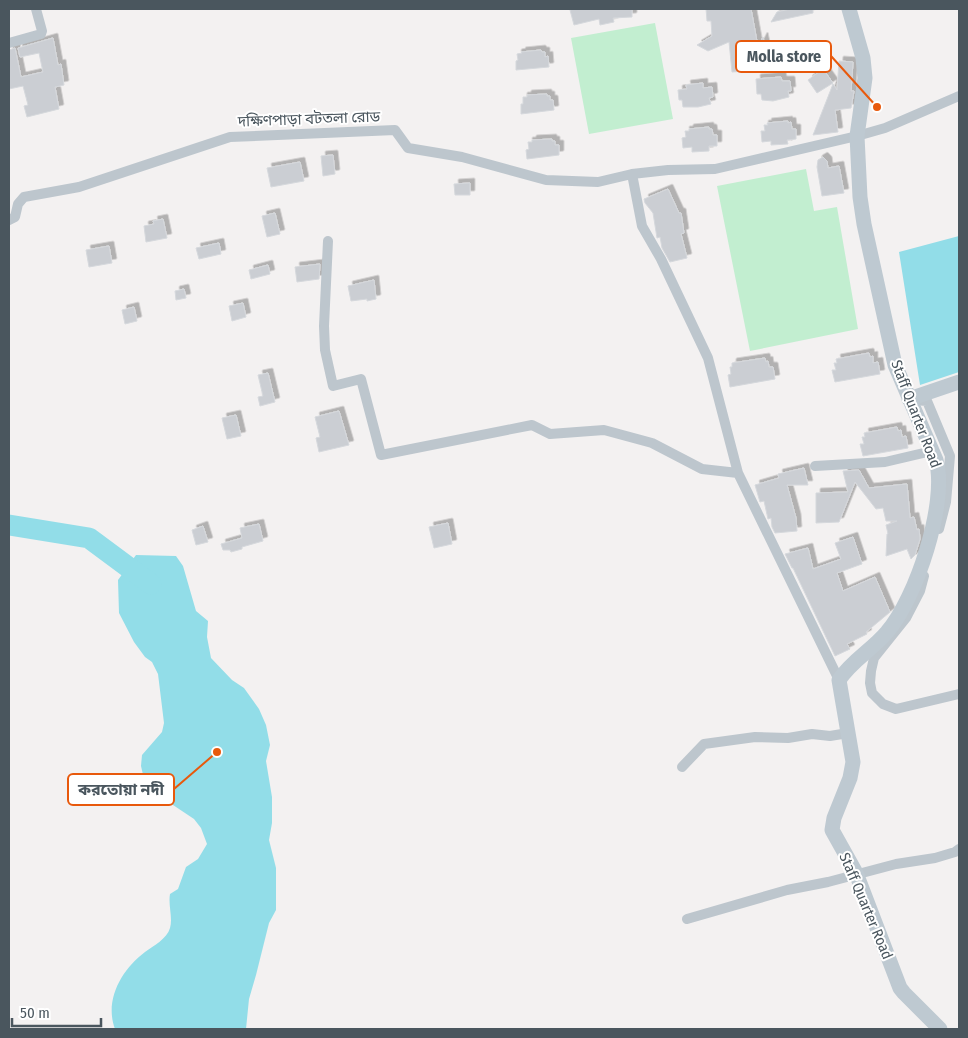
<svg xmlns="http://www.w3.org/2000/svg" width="968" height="1038" viewBox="0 0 968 1038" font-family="'Fira Sans Condensed','Noto Sans Bengali',sans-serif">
<defs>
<filter id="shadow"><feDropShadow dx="4.5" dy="-4.5" stdDeviation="0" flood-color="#0004"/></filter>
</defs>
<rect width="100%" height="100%" fill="#f3f1f1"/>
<path fill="#c2eed0" d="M 655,23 L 673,119 L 589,134 L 571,38 Z
M 806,169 L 814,211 L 837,207 L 858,329 L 750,351 L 717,186 Z"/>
<path fill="#92dde8" d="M 959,236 L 959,372 L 920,385 L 899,252 Z
M 136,555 L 176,556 L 183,566 L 196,611 L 208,621 L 207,637 L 211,658 L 232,680 L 244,688 L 259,709 L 266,725 L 270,745 L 266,761 L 272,797 L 272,823 L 269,840 L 276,868 L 276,910 L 269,923 L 256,975 L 249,999 L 246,1029 L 115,1029 C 104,1000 122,969 145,952 C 153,946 167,939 170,928 C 173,918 168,905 170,894 L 178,889 L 186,867 L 198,859 L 207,844 L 201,828 L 194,819 L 161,797 L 151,789 L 144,779 L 141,766 L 142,755 L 162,732 L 164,723 L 158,674 L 152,662 L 145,657 L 134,642 L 119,613 L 118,580 Z"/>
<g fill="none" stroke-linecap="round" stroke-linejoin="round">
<path stroke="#92dde8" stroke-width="21" d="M 9,525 L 89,538 L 151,584"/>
</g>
<path fill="#cbced3" stroke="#d5d8dc" filter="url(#shadow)" d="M 575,9 L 632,9 L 632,17 L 613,18 L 614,22 L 600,25 L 599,19 L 574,25 L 570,10 Z
M 706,9 L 751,9 L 758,47 L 763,37 L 767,56 L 747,61 L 748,71 L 732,72 L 729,42 L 708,51 L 697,45 L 712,36 L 711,21 L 707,21 Z
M 790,9 L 813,9 L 813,13 L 771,22 L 777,12 Z
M 53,38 L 58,65 L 61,64 L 64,85 L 55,87 L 59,109 L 27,117 L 24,106 L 28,105 L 23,86 L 9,89 L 9,50 L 15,48 L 21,77 L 43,72 L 39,53 L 20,57 L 18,48 Z
M 541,50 L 542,52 L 545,52 L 545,57 L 548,56 L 549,67 L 516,70 L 516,61 L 518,60 L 517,54 L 522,53 L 521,52 Z
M 839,61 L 853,62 L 851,91 L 854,91 L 851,108 L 835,110 L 838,132 L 813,135 L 833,84 L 837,90 Z
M 823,69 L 833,83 L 817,93 L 808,80 Z
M 781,77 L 782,81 L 790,81 L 791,91 L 788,91 L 789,97 L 773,101 L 762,100 L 761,94 L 757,94 L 756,79 Z
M 703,83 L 703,88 L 712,87 L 713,97 L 709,98 L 711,104 L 698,107 L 683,107 L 682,100 L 679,100 L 678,90 L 687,89 L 686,85 Z
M 547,94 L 547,96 L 550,96 L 550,100 L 553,100 L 554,110 L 521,114 L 521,104 L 523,104 L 523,97 L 527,97 L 527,95 Z
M 788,121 L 788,123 L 791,122 L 792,129 L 796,129 L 796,139 L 787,140 L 788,144 L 771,145 L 771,141 L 762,142 L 761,131 L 765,131 L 764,125 L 768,125 L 767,123 Z
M 709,127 L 709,129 L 712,129 L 713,135 L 717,135 L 717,146 L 709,146 L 709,151 L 692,152 L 692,147 L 683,148 L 682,138 L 686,137 L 685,131 L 689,131 L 689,129 Z
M 552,139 L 552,141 L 555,141 L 555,145 L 559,145 L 559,155 L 527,159 L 526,150 L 529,149 L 528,142 L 532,142 L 532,140 Z
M 333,155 L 335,174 L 323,176 L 321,156 Z
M 823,157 L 827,161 L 828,168 L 839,166 L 844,193 L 822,196 L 817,167 L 818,160 Z
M 300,162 L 304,181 L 271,187 L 267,168 Z
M 470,183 L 470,195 L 455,195 L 454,184 Z
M 668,189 L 679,213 L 681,213 L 684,233 L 681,234 L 687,258 L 670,262 L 662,248 L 660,237 L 657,238 L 653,213 L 645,203 L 644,199 Z
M 275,213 L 280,234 L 267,237 L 262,216 Z
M 163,219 L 167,238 L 146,242 L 144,226 L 154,224 L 153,221 Z
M 219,243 L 221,254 L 199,259 L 196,248 Z
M 109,246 L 112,263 L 89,267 L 86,250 Z
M 320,264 L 319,279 L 297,282 L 295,267 Z
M 268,265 L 270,274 L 251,279 L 249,270 Z
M 374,280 L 376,299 L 367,301 L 367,299 L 351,301 L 348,286 Z
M 184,289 L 186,298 L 176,300 L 175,291 Z
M 243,303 L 246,317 L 232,321 L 229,306 Z
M 134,307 L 137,321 L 125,324 L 122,310 Z
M 869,353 L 870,357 L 873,356 L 873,363 L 878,362 L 880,374 L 835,382 L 832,370 L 836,370 L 834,363 L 837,363 L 836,359 Z
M 765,358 L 766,362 L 768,361 L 769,367 L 773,367 L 775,379 L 730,387 L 728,375 L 731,374 L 730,367 L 732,367 L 732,363 Z
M 268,373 L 275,402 L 260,406 L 258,397 L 263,396 L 258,375 Z
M 339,411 L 349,445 L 319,452 L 316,438 L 320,437 L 315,417 Z
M 236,415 L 241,436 L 227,439 L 222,418 Z
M 897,427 L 898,431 L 901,430 L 902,437 L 906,436 L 908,448 L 863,456 L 860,444 L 864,444 L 862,437 L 865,437 L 864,433 Z
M 804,468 L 808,485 L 787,485 L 796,518 L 797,531 L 775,533 L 772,527 L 771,518 L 768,519 L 764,501 L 760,502 L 755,485 L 779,478 L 778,474 Z
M 859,470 L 869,488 L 907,484 L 910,518 L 914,517 L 917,530 L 919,529 L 920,539 L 915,555 L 911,559 L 907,549 L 886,556 L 887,534 L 888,534 L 886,525 L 897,521 L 886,521 L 883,508 L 876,509 L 855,482 L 839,522 L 816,523 L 816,493 L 848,492 L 843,471 Z
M 448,523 L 452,544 L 434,548 L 429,527 Z
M 259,524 L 263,541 L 242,547 L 242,549 L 231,552 L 230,550 L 223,550 L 221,544 L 242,538 L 240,528 Z
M 203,526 L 208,542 L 196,545 L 192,530 Z
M 853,537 L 862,564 L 837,573 L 843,591 L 875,577 L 890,612 L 866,632 L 867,634 L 847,644 L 850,649 L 835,656 L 793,568 L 792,568 L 785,554 L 808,548 L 813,569 L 841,559 L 835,543 Z"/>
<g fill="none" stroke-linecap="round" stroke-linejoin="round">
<path stroke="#bdc6cd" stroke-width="10" d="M 9,43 L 41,34 L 42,31 L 36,9
M 632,174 L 642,226 L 661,259 L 708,358 L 738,473 L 839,680
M 9,220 L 15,217 L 18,204 L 24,197 L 79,187 L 230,137 L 395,130 L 408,148 L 462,157 L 546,180 L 598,182 L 632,174 L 668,170 L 715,169 L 857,136 L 885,128 L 959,96
M 328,241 L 324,326 L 325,350 L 333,386 L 361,379 L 381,455 L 532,425 L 550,434 L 604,430 L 652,443 L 702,469 L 738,473
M 913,400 L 927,401 L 950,456 L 946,502 L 939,529
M 815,466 L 885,462 L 932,451
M 924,576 L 920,591 L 906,618 L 874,658 L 871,671 L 870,683 L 872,693 L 883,704 L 896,709 L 959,694
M 682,767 L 704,744 L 755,737 L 788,738 L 812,734 L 830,736 L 848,733
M 687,919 L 787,890 L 828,882 L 896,864 L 935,858 L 955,852 L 959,849"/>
<path stroke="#bec9d1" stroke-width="15" d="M 849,9 L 863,58 L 865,78 L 857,136 L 860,197 L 864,224 L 895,365 L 936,460 C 948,502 916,599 887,632 C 872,650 852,660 839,680 L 853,762 L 850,778 L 834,818 L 832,830 L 856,873 L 900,988 L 904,993 L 940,1029
M 909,399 L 959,382"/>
</g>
<g text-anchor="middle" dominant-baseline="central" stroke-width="4" stroke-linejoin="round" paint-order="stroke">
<g font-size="15" fill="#4a565e" stroke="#fff">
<text transform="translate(309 119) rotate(-2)">দক্ষিণপাড়া বটতলা রোড</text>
<text transform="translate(916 414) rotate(69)">Staff Quarter Road</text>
<text transform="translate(866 906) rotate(67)">Staff Quarter Road</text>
</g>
</g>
<path fill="none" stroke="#e8590c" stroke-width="2" d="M877 107L831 56M217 752L174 789"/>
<g fill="#e8590c" stroke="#fff" stroke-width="2">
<circle cx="877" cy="107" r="5"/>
<circle cx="217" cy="752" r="5"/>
</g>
<g fill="#fff" stroke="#e8590c" stroke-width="2">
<rect x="736" y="41" width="95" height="31" rx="5"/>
<rect x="68" y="774" width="106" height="31" rx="5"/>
</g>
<g font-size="16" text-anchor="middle" font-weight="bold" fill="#4a565e">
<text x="784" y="62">Molla store</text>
<text x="121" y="795">করতোয়া নদী</text>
</g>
<rect width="968" height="1038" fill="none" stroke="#4a565e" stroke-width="20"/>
<path d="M12 1018v8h89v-8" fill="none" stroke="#4a565e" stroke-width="2.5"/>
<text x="20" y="1018" font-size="15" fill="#4a565e" stroke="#ffffff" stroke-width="4" paint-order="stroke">50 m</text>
</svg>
